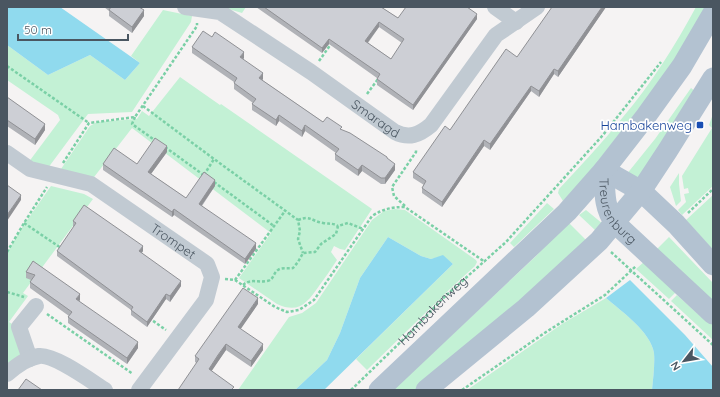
<svg xmlns="http://www.w3.org/2000/svg" width="720" height="397" viewBox="0 0 720 397" font-family="Quicksand,sans-serif">
<rect width="100%" height="100%" fill="#f5f3f3"/>
<path fill="#c3f1d5" d="M 222,7 L 246,7 L 242,13 Z
M 696,7 L 708,7 L 673,65 L 585,178 L 563,201 L 558,193 L 559,189 C 581,165 603,142 623,117 C 651,84 675,46 696,7 Z
M 163,10 L 192,16 L 191,22 L 132,112 L 88,114 L 48,168 L 28,163 L 60,120 L 58,115 L 7,80 L 7,45 L 48,75 L 90,55 L 125,80 L 140,63 L 131,56 Z
M 180,77 L 220,105 L 221,104 L 372,209 L 345,250 L 340,249 L 334,246 L 331,252 L 337,260 C 331,269 325,278 319,286 C 307,303 299,314 277,304 L 239,278 L 271,233 L 132,128 L 91,181 L 59,172 L 90,126 L 97,122 L 137,119 L 142,111 L 149,116 Z
M 691,88 L 696,92 L 640,181 L 626,175 L 655,139 Z
M 713,114 L 713,186 L 682,215 L 678,210 L 686,202 L 684,194 L 689,193 L 688,188 L 684,189 L 682,176 L 712,128 L 709,125 Z
M 679,173 L 679,184 L 681,201 L 676,206 L 670,187 Z
M 51,186 L 84,194 L 93,199 L 23,293 L 28,296 L 9,322 L 23,331 L 25,353 L 7,365 L 7,253 L 21,229 Z
M 713,195 L 713,250 L 686,220 Z
M 547,203 L 554,209 L 514,247 L 510,243 Z
M 395,209 L 405,210 L 476,260 L 477,262 L 475,266 L 453,286 L 367,370 L 356,359 L 453,264 L 443,256 L 431,259 L 421,256 L 388,237 L 360,278 L 340,333 L 327,360 L 295,390 L 238,390 L 289,317 L 302,313 L 316,303 L 372,220 L 384,211 Z
M 586,210 L 603,224 L 596,231 L 579,215 Z
M 568,222 L 588,242 L 416,390 L 393,390 L 535,257 Z
M 669,237 L 713,283 L 713,303 L 656,250 Z
M 645,261 L 677,291 L 669,299 L 636,269 Z
M 677,295 L 700,316 L 713,324 L 713,340 L 671,301 Z
M 606,298 C 621,311 651,332 654,353 C 655,365 653,379 652,390 L 467,390 L 562,324 Z"/>
<path fill="#90daee" d="M 7,7 L 60,7 L 140,63 L 125,80 L 90,55 L 48,75 L 7,45 Z
M 388,237 L 421,256 L 431,259 L 443,255 L 453,264 L 324,390 L 295,390 L 327,360 L 340,333 L 360,278 Z
M 630,280 L 685,335 L 713,367 L 713,390 L 652,390 C 653,379 655,365 654,353 C 651,332 621,311 606,298 Z"/>
<g fill="none" stroke-linecap="round" stroke-linejoin="round">
<g stroke="#7ad0a6" stroke-width="2.5" stroke-dasharray="3 2" stroke-linecap="butt">
<path d="M 319,61 L 331,44"/>
<path d="M 7,66 L 89,123"/>
<path d="M 367,94 L 378,79"/>
<path d="M 143,106 L 214,159 L 298,220 L 300,231 L 298,239 L 303,253"/>
<path d="M 135,117 L 132,124 L 156,141"/>
<path d="M 165,147 L 205,176"/>
<path d="M 63,163 L 89,123 L 135,117 L 197,26 L 197,23"/>
<path d="M 204,175 L 214,159"/>
<path d="M 214,182 L 274,226"/>
<path d="M 405,206 L 394,196 L 392,187 L 416,152 L 416,149"/>
<path d="M 688,213 L 713,189"/>
<path d="M 298,220 C 311,215 311,221 323,223 C 329,224 333,223 338,226"/>
<path d="M 24,223 L 61,248"/>
<path d="M 7,252 L 24,223 L 47,187"/>
<path d="M 611,252 L 713,345"/>
<path d="M 225,279 L 235,280 L 275,307 L 287,312 L 299,310 L 314,300 L 372,216 C 383,209 392,207 405,207 L 485,262"/>
<path d="M 235,280 L 285,211"/>
<path d="M 243,285 C 251,278 258,283 267,281 C 274,280 273,273 278,270 C 282,267 288,269 293,268 L 298,262 L 303,253 L 315,252 L 321,244 L 336,234 L 338,226 L 348,223 L 363,229"/>
<path d="M 7,292 L 24,297"/>
<path d="M 47,314 L 133,374"/>
<path d="M 149,318 L 166,330"/>
<path id="s1" d="M 351,390 L 412,331 L 441,300 L 506,242 L 603,135 L 661,62"/>
<path d="M 462,390 L 546,332 L 605,295 L 636,266"/>
</g>
<g stroke="#c1cad2" stroke-width="16">
<path id="s2" d="M 185,7 L 220,12 L 311,72 L 395,132 C 409,139 419,135 431,125 L 496,35 L 537,7"/>
<path d="M 495,7 L 516,22"/>
<path id="s3" d="M 7,153 L 30,169 L 91,184 L 207,264 L 212,277 L 206,300 L 139,390"/>
<path d="M 30,359 L 19,327 L 36,306"/>
<path d="M 7,374 C 16,366 26,358 39,356 C 54,354 91,381 105,390"/>
</g>
<g stroke="#b3c2d1" stroke-width="21">
<path id="s4" d="M 604,170 C 605,189 603,207 615,223 L 713,314"/>
<path d="M 604,170 L 641,191 L 676,224 L 713,265"/>
<path d="M 379,390 L 567,212 L 604,170 L 646,116 L 682,66 L 713,13"/>
<path d="M 426,390 L 526,308 L 599,241 L 641,191 L 668,150 L 713,78"/>
</g>
</g>
<path fill="#b0b2b7" fill-rule="evenodd" d="M 104,7 L 139,7 L 144,16 L 132,33 L 109,16 L 109,11 Z
M 256,7 L 381,7 L 398,18 L 477,19 L 413,110 L 377,85 L 377,78 L 329,44 L 322,53 ZM 379,27 L 402,43 L 391,59 L 368,43 Z
M 606,7 L 558,77 L 554,74 L 539,97 L 531,91 L 490,150 L 484,146 L 442,207 L 422,193 L 422,188 L 424,185 L 413,178 L 413,172 L 517,57 Z
M 212,37 L 244,58 L 243,59 L 263,79 L 262,80 L 323,122 L 342,130 L 387,159 L 395,170 L 385,184 L 381,184 L 362,171 L 358,176 L 335,160 L 335,154 L 336,153 L 305,131 L 302,137 L 279,121 L 276,126 L 252,110 L 252,104 L 253,103 L 234,89 L 234,82 L 192,53 L 192,47 Z
M 7,97 L 45,130 L 35,145 L 7,126 Z
M 167,152 L 151,174 L 186,198 L 215,186 L 202,206 L 256,249 L 245,264 L 174,215 L 172,217 L 103,170 L 103,164 L 137,164 Z
M 73,221 L 143,251 L 142,253 L 181,286 L 170,302 L 166,299 L 147,327 L 131,315 L 131,310 L 57,256 L 57,251 L 74,227 L 73,226 Z
M 33,261 L 80,300 L 79,301 L 138,348 L 127,364 L 68,323 L 68,317 L 69,316 L 30,288 L 30,282 L 31,280 L 26,278 L 26,272 Z
M 258,304 L 240,329 L 263,350 L 251,367 L 226,350 L 211,371 L 234,390 L 195,362 L 195,356 Z"/>
<path fill="#909195" d="M 602,7 L 606,7 L 558,77 L 558,71 Z
M 144,10 L 144,16 L 132,33 L 132,27 Z
M 477,14 L 477,19 L 413,110 L 413,105 Z
M 379,22 L 379,27 L 365,46 L 365,41 Z
M 329,39 L 329,44 L 322,53 L 322,48 Z
M 244,52 L 244,58 L 240,63 L 240,57 Z
M 554,69 L 554,74 L 539,97 L 539,91 Z
M 263,73 L 263,79 L 259,84 L 259,78 Z
M 531,86 L 531,91 L 490,150 L 490,144 Z
M 279,115 L 279,121 L 276,126 L 276,120 Z
M 45,124 L 45,130 L 35,145 L 35,139 Z
M 305,125 L 305,131 L 302,137 L 302,131 Z
M 484,140 L 484,146 L 442,207 L 442,202 Z
M 167,146 L 167,152 L 148,178 L 148,172 Z
M 395,164 L 395,170 L 385,184 L 385,178 Z
M 362,165 L 362,171 L 358,176 L 358,170 Z
M 215,180 L 215,186 L 199,209 L 199,204 Z
M 21,195 L 21,200 L 7,221 L 7,215 Z
M 174,209 L 174,215 L 172,217 L 172,212 Z
M 256,243 L 256,249 L 245,264 L 245,259 Z
M 143,246 L 143,251 L 139,256 L 139,251 Z
M 181,281 L 181,286 L 170,302 L 170,296 Z
M 80,294 L 80,300 L 76,305 L 76,299 Z
M 166,294 L 166,299 L 147,327 L 147,322 Z
M 258,298 L 258,304 L 238,333 L 238,327 Z
M 138,342 L 138,348 L 127,364 L 127,358 Z
M 226,344 L 226,350 L 209,375 L 209,369 Z
M 263,344 L 263,350 L 251,367 L 251,361 Z"/>
<path fill="#cdcfd5" stroke="#909195" fill-rule="evenodd" d="M 111,7 L 139,7 L 144,10 L 132,27 L 109,10 Z
M 264,7 L 381,7 L 398,18 L 406,7 L 467,7 L 477,14 L 413,105 L 377,79 L 380,74 L 329,39 L 322,48 ZM 379,22 L 404,39 L 391,59 L 365,41 Z
M 552,7 L 602,7 L 558,71 L 554,69 L 539,91 L 531,86 L 490,144 L 484,140 L 442,202 L 422,188 L 426,181 L 413,172 L 445,126 L 450,130 L 506,49 L 517,57 Z
M 203,31 L 212,37 L 215,32 L 244,52 L 240,57 L 263,73 L 259,78 L 323,122 L 327,117 L 342,127 L 340,129 L 350,133 L 387,157 L 387,158 L 395,164 L 385,178 L 381,178 L 362,165 L 358,170 L 335,154 L 339,149 L 305,125 L 302,131 L 279,115 L 276,120 L 252,104 L 256,99 L 234,83 L 237,78 L 192,47 Z
M 7,97 L 45,124 L 35,139 L 7,120 Z
M 155,138 L 167,146 L 148,172 L 186,198 L 204,172 L 215,180 L 199,204 L 256,243 L 245,259 L 174,209 L 172,212 L 103,164 L 114,148 L 137,164 Z
M 7,185 L 21,195 L 7,215 Z
M 84,205 L 143,246 L 139,251 L 181,281 L 170,296 L 166,294 L 147,322 L 131,310 L 133,307 L 57,251 L 76,223 L 73,221 Z
M 33,261 L 80,294 L 76,299 L 138,342 L 127,358 L 68,317 L 72,312 L 30,282 L 35,275 L 26,272 Z
M 243,288 L 258,298 L 238,327 L 263,344 L 251,361 L 226,344 L 218,355 L 209,369 L 234,387 L 231,390 L 178,390 L 199,359 L 195,356 Z
M 26,379 L 42,390 L 18,390 Z"/>
<rect fill="#1a4fb4" stroke="#fff" stroke-width="1.5" x="696" y="121" width="8" height="8" rx="2"/>
<g text-anchor="middle" dominant-baseline="central" stroke-width="3.5" stroke-linejoin="round" paint-order="stroke">
<g font-size="13" fill="#4a5661" stroke="#fff">
<text stroke="none"><textPath href="#s2" startOffset="224">Smaragd</textPath></text>
<text stroke="none"><textPath href="#s4" startOffset="45">Treurenburg</textPath></text>
<text stroke="none"><textPath href="#s3" startOffset="191">Trompet</textPath></text>
<text stroke="none"><textPath href="#s1" startOffset="114">Hambakenweg</textPath></text>
</g>
<g font-size="13" fill="#164399" stroke="#fff" text-anchor="end">
<text x="692" y="125">Hambakenweg</text>
</g>
</g>
<rect width="720" height="397" fill="none" stroke="#4a5661" stroke-width="16"/>
<g transform="translate(684 361) rotate(239)" stroke="#ffffff" stroke-width="3" paint-order="stroke">
<path d="M0-3L7 15L0 10L-7 15Z" fill="#4a5661"/>
<text y="-6" font-size="11" font-weight="bold" text-anchor="middle" fill="#4a5661">N</text>
</g>
<path d="M18 34v6h110v-6" fill="none" stroke="#4a5661" stroke-width="2"/>
<text x="24" y="34" font-size="12" fill="#4a5661" stroke="#ffffff" stroke-width="3" paint-order="stroke">50 m</text>
</svg>
